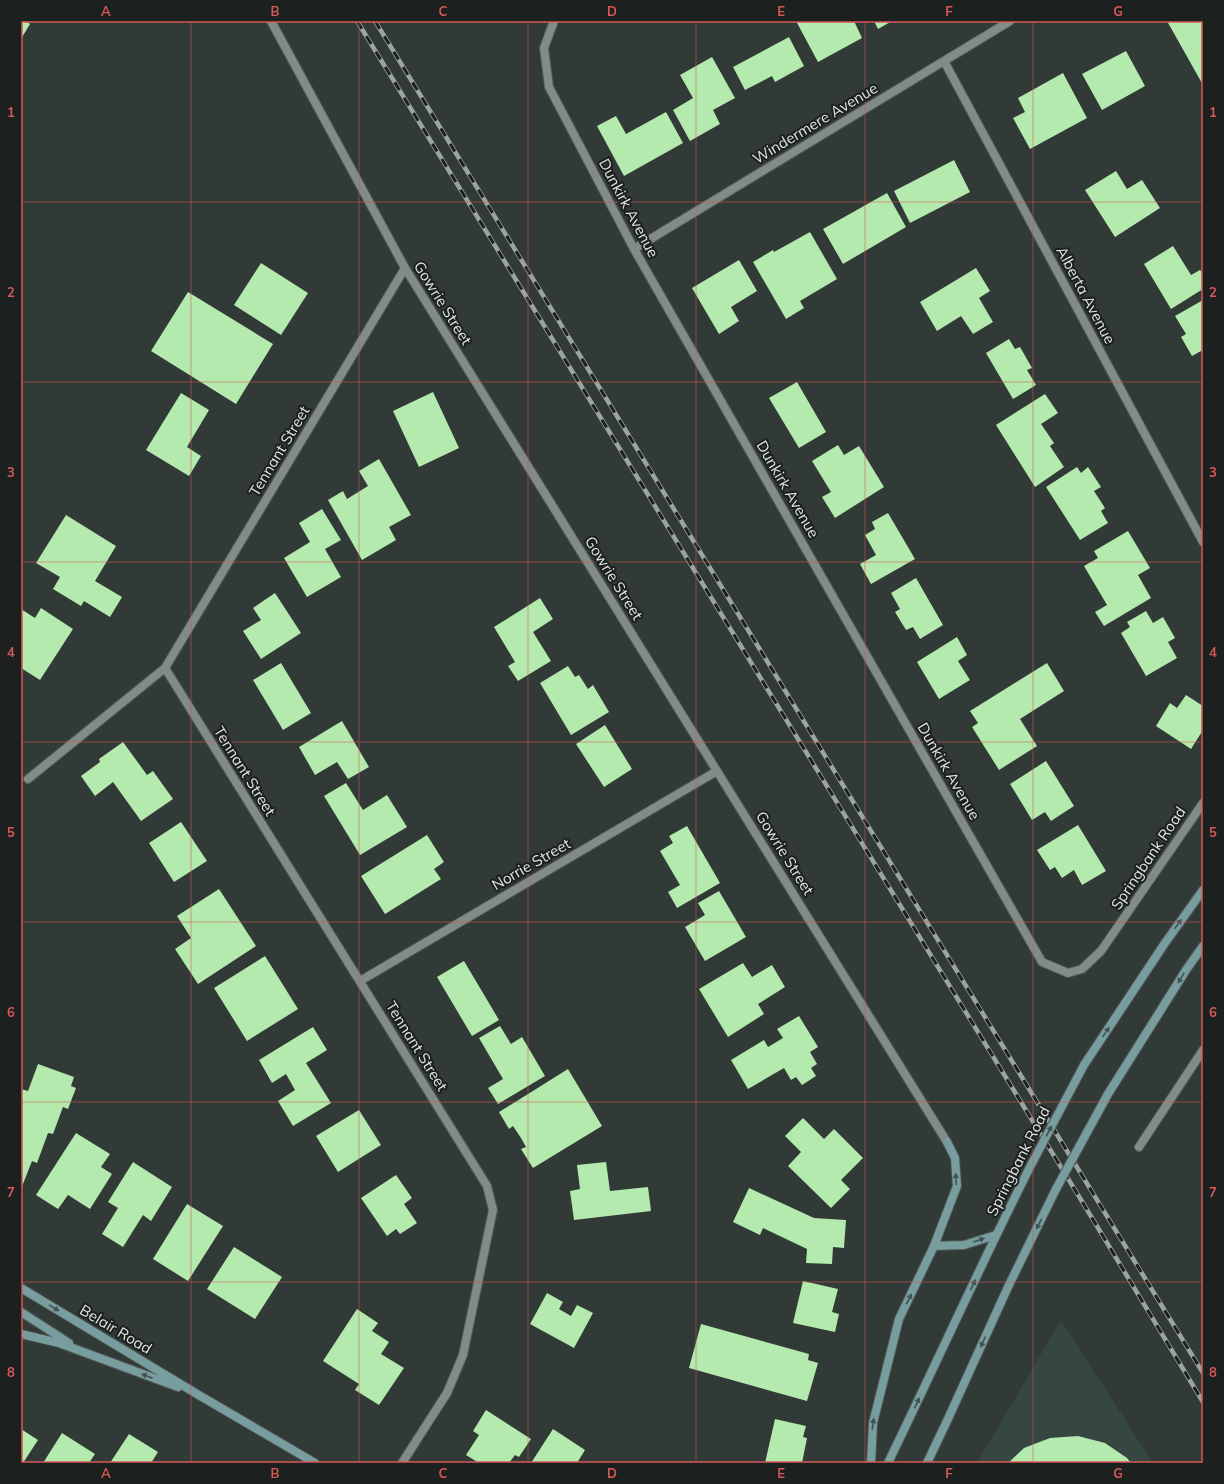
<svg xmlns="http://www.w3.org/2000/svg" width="1224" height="1484" viewBox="0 0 1224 1484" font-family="Mulish,sans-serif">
<rect width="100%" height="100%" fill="#313a37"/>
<path fill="#364640" d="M 1061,1320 L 1153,1463 L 977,1463 Z"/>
<path fill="#b4eaad" d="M 21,21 L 26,21 L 30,24 L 21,39 Z
M 796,21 L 854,21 L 862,38 L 818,62 Z
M 874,21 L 892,21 L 878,29 Z
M 1167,21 L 1203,21 L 1203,85 Z
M 789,37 L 804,66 L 775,82 L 772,76 L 745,90 L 733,67 Z
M 1126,51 L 1145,86 L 1102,110 L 1082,74 Z
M 712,57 L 735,98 L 713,110 L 720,124 L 690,141 L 673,110 L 693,98 L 680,75 Z
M 1063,73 L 1087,118 L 1030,149 L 1013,118 L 1025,112 L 1018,98 Z
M 666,112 L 683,143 L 624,176 L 597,126 L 616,116 L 626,134 Z
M 954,160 L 970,192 L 910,223 L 894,191 Z
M 1116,171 L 1127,189 L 1142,180 L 1160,208 L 1115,237 L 1085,190 Z
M 887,193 L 906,227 L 843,264 L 823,229 Z
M 810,232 L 837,279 L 800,301 L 804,308 L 786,319 L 753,262 L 773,250 L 774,252 Z
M 1173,246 L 1191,275 L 1200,270 L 1203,274 L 1203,289 L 1171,309 L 1144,264 Z
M 739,260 L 757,291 L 731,307 L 739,321 L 719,334 L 692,288 Z
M 261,263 L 308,293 L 281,335 L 234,305 Z
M 976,268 L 990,291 L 979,298 L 993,322 L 973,334 L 961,316 L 937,331 L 920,302 Z
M 188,292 L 273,344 L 236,404 L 151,351 Z
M 1203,300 L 1203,354 L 1201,351 L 1192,356 L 1181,337 L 1186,334 L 1175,316 Z
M 1009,339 L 1015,349 L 1020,347 L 1032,368 L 1027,370 L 1036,385 L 1013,399 L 986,353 Z
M 797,382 L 826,432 L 799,448 L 769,398 Z
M 433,392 L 459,448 L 419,467 L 393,411 Z
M 181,393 L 209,410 L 187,447 L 201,456 L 189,476 L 146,450 Z
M 1045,394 L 1058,413 L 1041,424 L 1054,443 L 1050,446 L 1064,467 L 1035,487 L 996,425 Z
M 838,445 L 844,455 L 859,446 L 884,487 L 835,518 L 822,497 L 831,492 L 812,461 Z
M 379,459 L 411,515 L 389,527 L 396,540 L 362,560 L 328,500 L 343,491 L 347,499 L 368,486 L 359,471 Z
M 1077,467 L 1081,473 L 1088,467 L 1101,487 L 1094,491 L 1105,508 L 1101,511 L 1108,523 L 1080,540 L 1046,487 Z
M 322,509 L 341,540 L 325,549 L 341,577 L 307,597 L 284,558 L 310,542 L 299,523 Z
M 888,513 L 915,559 L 871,584 L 860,564 L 876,555 L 865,535 L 875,529 L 872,522 Z
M 66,515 L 116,546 L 95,581 L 122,597 L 110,617 L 84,601 L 81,606 L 53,589 L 60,577 L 36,563 Z
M 1128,531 L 1150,568 L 1138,575 L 1151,598 L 1104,626 L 1095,612 L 1107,605 L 1084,566 L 1098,558 L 1094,551 Z
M 916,578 L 943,625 L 920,639 L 913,627 L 906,630 L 895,612 L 900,609 L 891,593 Z
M 275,593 L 301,633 L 261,659 L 243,631 L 261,620 L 253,608 Z
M 540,598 L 553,619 L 533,632 L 551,661 L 518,681 L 508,666 L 515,662 L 494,627 Z
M 41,608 L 73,629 L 40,680 L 21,668 L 21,609 L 35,618 Z
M 1146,611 L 1153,623 L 1163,617 L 1175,638 L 1168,642 L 1177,658 L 1146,676 L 1121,633 L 1130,627 L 1127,622 Z
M 957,637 L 967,655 L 958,661 L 970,680 L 939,699 L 917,662 Z
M 281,663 L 311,713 L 283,730 L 253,680 Z
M 1047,663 L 1064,691 L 1020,719 L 1037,746 L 999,770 L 972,727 L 978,723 L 970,711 Z
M 568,666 L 575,677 L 579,675 L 588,689 L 593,685 L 609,712 L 571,735 L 540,683 Z
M 1186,695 L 1203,706 L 1203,730 L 1191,749 L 1156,726 L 1170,703 L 1177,708 Z
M 342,721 L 369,767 L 348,779 L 337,762 L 315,775 L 299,747 Z
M 605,725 L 632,769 L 604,787 L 576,744 Z
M 123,742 L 147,775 L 153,771 L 173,799 L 141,821 L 113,782 L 95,796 L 81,776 L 100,762 L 99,759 Z
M 1046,761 L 1074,806 L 1051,821 L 1045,812 L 1032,820 L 1010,784 Z
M 346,783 L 363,810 L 387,795 L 407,827 L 360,855 L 324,796 Z
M 181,822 L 207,861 L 174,882 L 149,843 Z
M 1078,825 L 1106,871 L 1082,885 L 1074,870 L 1062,878 L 1055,867 L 1050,870 L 1037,850 Z
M 687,826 L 720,883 L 677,908 L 668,892 L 680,885 L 660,851 L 673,843 L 669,836 Z
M 427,835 L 444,862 L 434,869 L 441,879 L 385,914 L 361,876 Z
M 219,889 L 256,946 L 198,984 L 175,949 L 191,938 L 177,916 Z
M 719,891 L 746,937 L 705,961 L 685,927 L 705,915 L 698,903 Z
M 265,956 L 298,1009 L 247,1041 L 214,988 Z
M 464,961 L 499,1020 L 472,1036 L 437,977 Z
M 743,963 L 752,977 L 772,965 L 785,987 L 758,1004 L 764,1014 L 728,1037 L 699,989 Z
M 799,1016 L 818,1047 L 810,1052 L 817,1064 L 811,1068 L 816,1076 L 802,1085 L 796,1077 L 791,1080 L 784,1068 L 748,1089 L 731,1060 L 764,1040 L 768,1047 L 783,1038 L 777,1029 Z
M 500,1026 L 511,1044 L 522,1037 L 545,1076 L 498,1104 L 488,1088 L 503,1079 L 479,1038 Z
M 313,1027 L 327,1050 L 306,1063 L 331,1103 L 293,1126 L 278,1101 L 295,1090 L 286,1074 L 272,1083 L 259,1060 Z
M 38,1064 L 74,1077 L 71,1086 L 76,1088 L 68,1109 L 63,1107 L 53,1134 L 48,1133 L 37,1163 L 32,1161 L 21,1189 L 21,1089 L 28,1091 Z
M 568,1069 L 602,1126 L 533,1168 L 521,1149 L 526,1147 L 521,1138 L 513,1126 L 509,1129 L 499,1112 Z
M 359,1110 L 381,1145 L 338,1172 L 316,1136 Z
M 803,1118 L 824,1139 L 834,1129 L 863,1158 L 841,1180 L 850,1189 L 831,1208 L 788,1166 L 801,1152 L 785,1136 Z
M 76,1133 L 110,1154 L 101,1167 L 112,1174 L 90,1209 L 68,1195 L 58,1209 L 36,1195 Z
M 133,1162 L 172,1187 L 151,1221 L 143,1215 L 123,1247 L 102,1234 L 118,1208 L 108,1202 Z
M 606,1162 L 610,1191 L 648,1187 L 651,1211 L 574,1220 L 570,1191 L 580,1189 L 577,1165 Z
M 396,1175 L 412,1198 L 404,1204 L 417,1223 L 400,1234 L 396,1229 L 387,1236 L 361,1198 Z
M 749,1188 L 814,1218 L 846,1220 L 844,1248 L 833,1247 L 832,1264 L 806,1263 L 807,1249 L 763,1228 L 760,1235 L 733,1222 Z
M 187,1204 L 223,1226 L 188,1281 L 153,1259 Z
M 234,1247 L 282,1277 L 255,1319 L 207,1289 Z
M 803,1281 L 838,1289 L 832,1312 L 839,1314 L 835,1332 L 793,1323 Z
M 547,1293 L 563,1302 L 559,1309 L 571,1316 L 577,1305 L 593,1313 L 574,1348 L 530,1324 Z
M 357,1309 L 378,1323 L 372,1331 L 389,1342 L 381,1354 L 404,1368 L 379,1405 L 355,1390 L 359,1384 L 323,1361 Z
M 701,1324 L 809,1354 L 808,1360 L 818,1363 L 807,1401 L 689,1368 Z
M 486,1410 L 531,1439 L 519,1457 L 515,1455 L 509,1463 L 479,1463 L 466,1455 L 479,1435 L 473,1431 Z
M 775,1419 L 806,1426 L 803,1437 L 807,1438 L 802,1463 L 765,1463 Z
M 21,1429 L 38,1440 L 23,1463 L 21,1463 Z
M 553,1429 L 585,1450 L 577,1463 L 531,1463 Z
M 62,1433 L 95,1454 L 89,1463 L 43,1463 Z
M 129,1434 L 158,1452 L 151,1463 L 110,1463 Z
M 1078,1436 L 1105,1443 L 1127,1458 L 1131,1463 L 1008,1463 L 1024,1448 L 1050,1438 Z"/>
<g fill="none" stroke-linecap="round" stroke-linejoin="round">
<g stroke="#515855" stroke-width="10">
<path id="lane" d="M 1139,1147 L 1203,1050"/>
</g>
<g stroke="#515855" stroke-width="10">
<path id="street" d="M 271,21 L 405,268 L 947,1142
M 554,21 L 544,48 L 549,87 L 634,249 L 1042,962 L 1068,973 L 1082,969 L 1101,951 L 1203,803
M 944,61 L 1203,542
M 634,249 L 1010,21
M 28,779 L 165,668
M 360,981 L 717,771
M 402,1463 L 447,1393 L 463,1355 L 493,1210 L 487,1186 L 165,668 L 405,268"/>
</g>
<g stroke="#515855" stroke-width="10">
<path id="secondary" d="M 1084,1065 L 1165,943 L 1203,890
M 1108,1094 L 1186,970 L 1203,946
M 934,1246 L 964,1245 L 996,1235
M 21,1288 L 197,1394 L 315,1463
M 21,1312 L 69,1343
M 21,1334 L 59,1343 L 178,1387
M 871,1463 L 873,1423 L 899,1319 L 934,1246 L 957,1186 L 955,1158 L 947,1142
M 888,1463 C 936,1364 981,1264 1031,1165
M 927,1463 L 947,1421 L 1008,1287 L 1056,1189"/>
</g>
<use href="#lane" stroke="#818b87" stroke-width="8"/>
<use href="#street" stroke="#818b87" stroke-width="8"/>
<use href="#secondary" stroke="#779d9e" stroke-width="8"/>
<g stroke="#9ca4a1" stroke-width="4.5">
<path id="rail" d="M 357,21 L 1083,1203 L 1203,1402
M 375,21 L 1203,1373"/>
</g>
<use href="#rail" stroke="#1c201f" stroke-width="3" stroke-dasharray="9" stroke-linecap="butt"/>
<g stroke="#515855" stroke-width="10" stroke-linecap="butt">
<path id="secondary-bridge" d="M 1031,1165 L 1084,1065
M 1056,1189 L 1108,1094"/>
</g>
<use href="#secondary-bridge" stroke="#779d9e" stroke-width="8"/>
</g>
<defs><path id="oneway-solid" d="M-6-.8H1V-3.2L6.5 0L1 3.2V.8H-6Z"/></defs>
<g fill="#405252">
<use href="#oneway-solid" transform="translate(1178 924) rotate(-54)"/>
<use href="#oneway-solid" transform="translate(1181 978) rotate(122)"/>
<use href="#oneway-solid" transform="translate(1106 1032) rotate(-56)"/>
<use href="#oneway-solid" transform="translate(1049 1131) rotate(-62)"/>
<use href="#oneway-solid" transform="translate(956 1179) rotate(-93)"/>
<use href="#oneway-solid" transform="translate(1039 1224) rotate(116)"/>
<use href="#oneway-solid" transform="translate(979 1240) rotate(-19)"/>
<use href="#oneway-solid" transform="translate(973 1285) rotate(-65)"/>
<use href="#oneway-solid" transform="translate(909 1299) rotate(-64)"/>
<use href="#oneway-solid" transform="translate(54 1308) rotate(31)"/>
<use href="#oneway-solid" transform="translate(983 1342) rotate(114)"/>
<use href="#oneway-solid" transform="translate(147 1376) rotate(-159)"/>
<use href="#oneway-solid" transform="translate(917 1403) rotate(-65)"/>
<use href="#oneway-solid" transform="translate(873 1424) rotate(-82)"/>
</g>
<path fill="none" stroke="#d85857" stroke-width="1" stroke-opacity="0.55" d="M 191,21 L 191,1463M 359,21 L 359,1463M 528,21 L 528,1463M 696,21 L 696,1463M 865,21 L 865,1463M 1033,21 L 1033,1463M 21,202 L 1203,202M 21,382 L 1203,382M 21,562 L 1203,562M 21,742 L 1203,742M 21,922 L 1203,922M 21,1102 L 1203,1102M 21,1282 L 1203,1282"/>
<g text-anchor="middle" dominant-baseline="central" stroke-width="4" stroke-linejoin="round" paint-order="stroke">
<g font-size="15" fill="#e0e6e4" stroke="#1c201f">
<text transform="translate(815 123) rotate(-31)">Windermere Avenue</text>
<text transform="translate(629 208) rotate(62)">Dunkirk Avenue</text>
<text transform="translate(1086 295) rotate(62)">Alberta Avenue</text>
<text transform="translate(443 303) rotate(58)">Gowrie Street</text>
<text transform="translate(279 451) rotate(-59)">Tennant Street</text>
<text transform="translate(788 489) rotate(60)">Dunkirk Avenue</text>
<text transform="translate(614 578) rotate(58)">Gowrie Street</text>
<text transform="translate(245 771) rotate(58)">Tennant Street</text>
<text transform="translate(949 771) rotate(60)">Dunkirk Avenue</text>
<text transform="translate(785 853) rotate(58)">Gowrie Street</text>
<text transform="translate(1148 858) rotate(-56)">Springbank Road</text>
<text transform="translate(531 864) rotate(-30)">Norrie Street</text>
<text transform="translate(417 1046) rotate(58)">Tennant Street</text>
<text transform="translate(1018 1161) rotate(-63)">Springbank Road</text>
<text transform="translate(116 1329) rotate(31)">Belair Road</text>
</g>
</g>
<rect width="1224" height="1484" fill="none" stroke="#1c201f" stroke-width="44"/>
<rect x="22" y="22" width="1180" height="1440" fill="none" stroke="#d85857" stroke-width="1.5"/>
<g font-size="13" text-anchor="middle" font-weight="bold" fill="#d85857">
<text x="106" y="16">A</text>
<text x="275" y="16">B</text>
<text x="443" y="16">C</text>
<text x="612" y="16">D</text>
<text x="781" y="16">E</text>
<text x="949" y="16">F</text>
<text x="1118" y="16">G</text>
<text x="11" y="117">1</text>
<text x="1213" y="117">1</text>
<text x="11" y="297">2</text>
<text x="1213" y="297">2</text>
<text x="11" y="477">3</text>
<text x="1213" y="477">3</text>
<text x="11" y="657">4</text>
<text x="1213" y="657">4</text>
<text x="11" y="837">5</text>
<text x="1213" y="837">5</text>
<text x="11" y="1017">6</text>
<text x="1213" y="1017">6</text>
<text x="11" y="1197">7</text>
<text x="1213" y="1197">7</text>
<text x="11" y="1377">8</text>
<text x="1213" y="1377">8</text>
<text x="106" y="1478">A</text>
<text x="275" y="1478">B</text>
<text x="443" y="1478">C</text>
<text x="612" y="1478">D</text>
<text x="781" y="1478">E</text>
<text x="949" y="1478">F</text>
<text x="1118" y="1478">G</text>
</g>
</svg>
